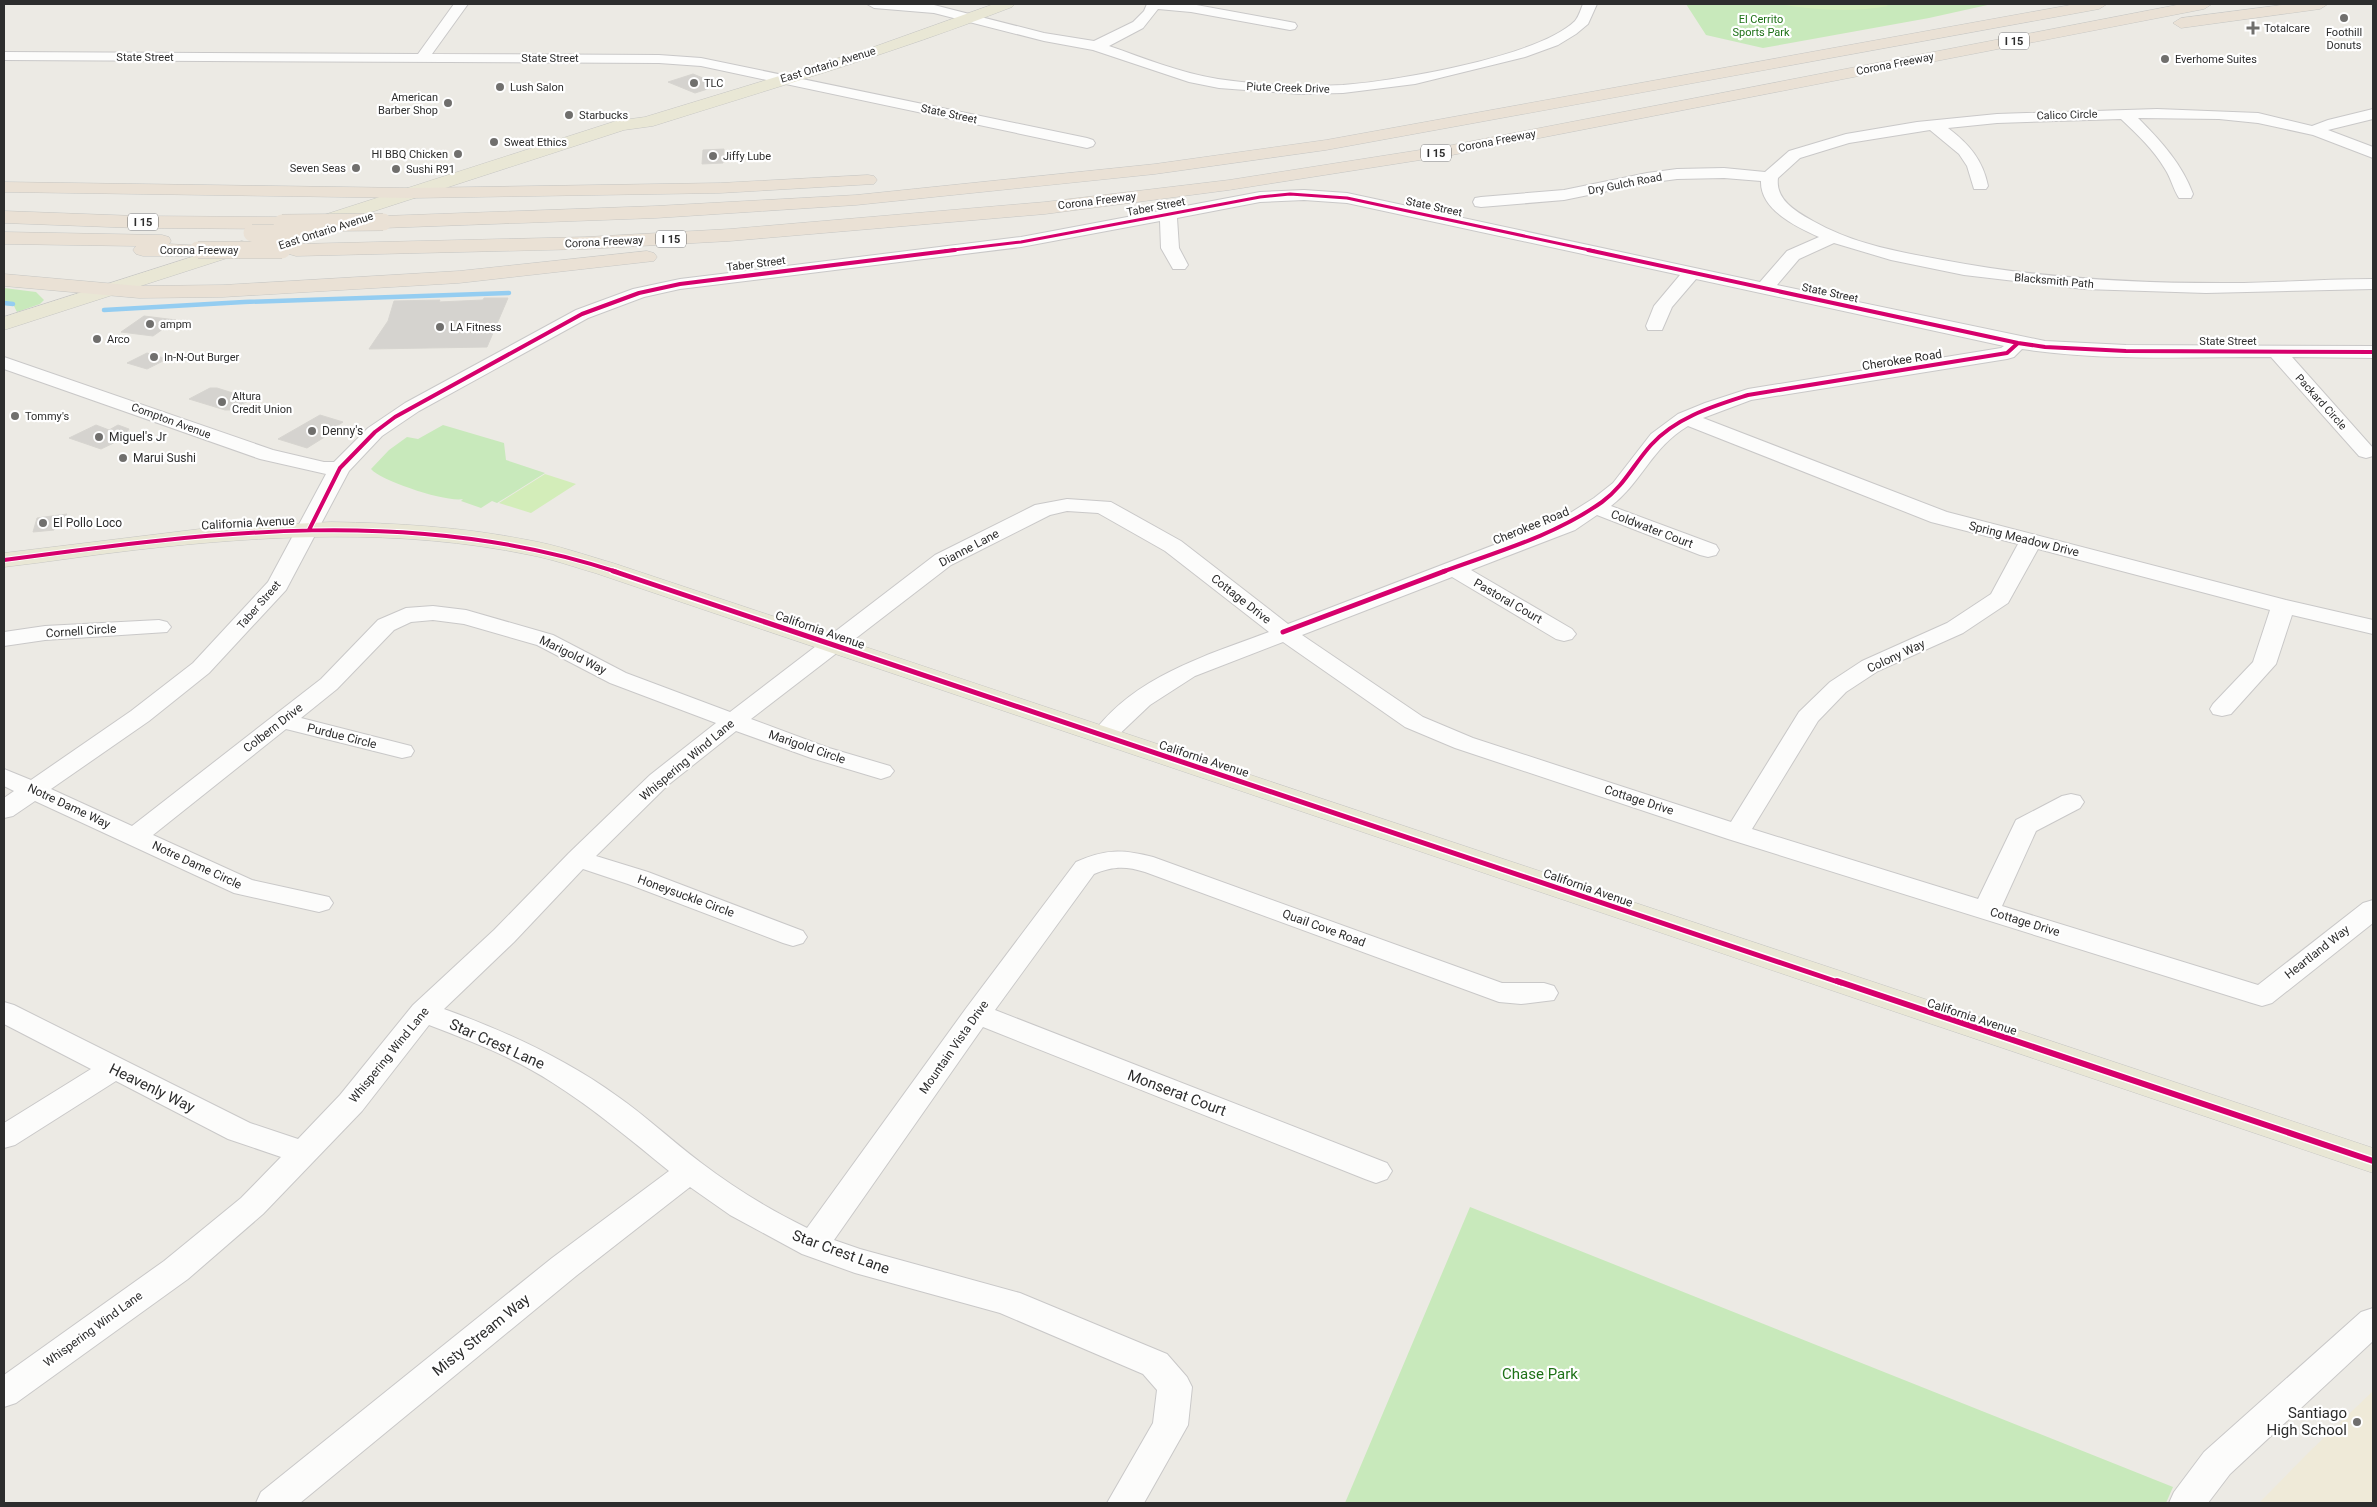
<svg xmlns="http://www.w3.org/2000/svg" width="2377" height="1507" viewBox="0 0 2377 1507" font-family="Roboto,sans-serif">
<rect width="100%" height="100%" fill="#eceae4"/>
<path fill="#efead8" d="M 2373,1391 L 2373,1503 L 2259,1503 L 2309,1452 Z"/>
<path fill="#c8e9bb" d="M 1686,4 L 1992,4 L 1929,18 L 1763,48 L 1706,35 Z
M 4,288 L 36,292 L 44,300 L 40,304 L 17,312 L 14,306 L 4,305 Z
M 443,425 L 504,443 L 506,460 L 545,473 L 497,503 L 492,501 L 481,508 L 461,501 L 463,499 C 448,503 381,481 371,469 L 389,450 L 407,437 L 418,439 Z
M 1470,1207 L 2173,1487 L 2166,1503 L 1345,1503 Z"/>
<path fill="#d3edb9" d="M 1778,4 L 1885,4 L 1888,6 C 1852,13 1814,10 1778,4 Z
M 545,474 L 576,484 L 531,513 L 499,503 Z"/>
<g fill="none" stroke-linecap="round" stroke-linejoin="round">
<path stroke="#94cdf1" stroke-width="4.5" d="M 4,303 L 13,304
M 104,310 L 244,302 L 509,293"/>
</g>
<path fill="#d5d3cf" stroke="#d7d5d0" d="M 693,74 L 720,85 L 695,93 L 668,82 Z
M 724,149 L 723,163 L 702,164 L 703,150 Z
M 484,298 L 508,298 L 487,347 L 369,349 L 388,321 L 394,301 L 440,300 L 439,302 L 483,300 Z
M 144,316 L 176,320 L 153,336 L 121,332 Z
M 147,353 L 167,359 L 147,369 L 127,363 Z
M 210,388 L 217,388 L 252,399 L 230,410 L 225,410 L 189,399 Z
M 320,415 L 343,422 L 335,427 L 339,428 L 307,448 L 278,439 Z
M 96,425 L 109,430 L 118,425 L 129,429 L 124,438 L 101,449 L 69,438 Z
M 67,514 L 54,530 L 33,532 L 37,518 Z"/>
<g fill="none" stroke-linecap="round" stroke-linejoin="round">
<g stroke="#c9c8c8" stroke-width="2">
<path id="minor" d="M 454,4 L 468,4 L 432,54 L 659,55 L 701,58 L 1087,138 L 1093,140 L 1095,143 L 1093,146 L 1087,148 L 701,66 L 659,63 L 4,60 L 4,52 L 418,54 Z
M 867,4 L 934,5 L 1044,33 L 1094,41 L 1133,22 L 1144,11 L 1147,4 L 1191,4 L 1290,22 L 1295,23 L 1297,26 L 1295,29 L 1290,30 L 1191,12 L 1158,9 L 1143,28 L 1109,46 C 1144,58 1180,73 1218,79 C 1257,85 1304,87 1343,85 C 1396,81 1538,57 1575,21 C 1579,16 1581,9 1583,4 L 1597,4 L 1588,24 L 1576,34 L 1558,45 L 1525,57 L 1415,84 L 1343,93 L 1301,94 L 1219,88 L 1189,82 L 1093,50 L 1044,41 L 934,13 L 874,8 Z
M 2157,109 L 2258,113 L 2312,126 L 2328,120 L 2373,109 L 2373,119 L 2328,130 L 2373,147 L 2373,158 L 2313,135 L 2258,123 L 2219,119 L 2138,118 C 2161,141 2182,164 2193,194 L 2191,198 L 2179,198 C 2173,189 2171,178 2165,169 C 2154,150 2137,134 2121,119 L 1997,123 L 1948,128 C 1969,144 1983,160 1988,186 L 1986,189 L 1974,189 L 1967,166 L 1959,154 L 1930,130 L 1849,143 L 1800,158 L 1778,178 C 1775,200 1797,212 1813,221 C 1853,244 1899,252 1943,260 C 2042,279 2144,284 2244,283 C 2287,282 2330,279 2373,279 L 2373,289 L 2206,293 L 2084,289 L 1964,275 L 1891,260 L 1834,243 L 1799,259 L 1777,285 L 2045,341 L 2126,345 L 2373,346 L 2373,358 L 2292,357 L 2373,448 L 2373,456 L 2366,458 L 2359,456 L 2271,357 C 2189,357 2104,361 2022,349 L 2014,357 L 2007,359 L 1751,400 L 1703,418 L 1947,512 L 2286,600 L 2373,620 L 2373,634 L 2292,615 L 2276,664 L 2231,714 L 2222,716 L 2213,714 L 2210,709 L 2213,704 L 2253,662 L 2270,610 L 2038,549 L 2008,603 L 1963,633 L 1878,671 L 1846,692 L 1818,721 L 1752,829 L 1978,899 L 2016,820 L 2062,796 L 2071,794 L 2080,796 L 2084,802 L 2080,808 L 2036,831 L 2002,906 L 2258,985 L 2363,903 L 2373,900 L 2373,923 L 2272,1003 L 2262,1006 L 2252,1003 L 1728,839 L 1455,748 L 1405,727 L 1283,642 L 1195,676 L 1150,705 L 1112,741 L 1103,743 L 1094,741 L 1091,736 C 1132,677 1205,656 1269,632 L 1165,551 L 1098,513 L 1067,511 L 1050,515 L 951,565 L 751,719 L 829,748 L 890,766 L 894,771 L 890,776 L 881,779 L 811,758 L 736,731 L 668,785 L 596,856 L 648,872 L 803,931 L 807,937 L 803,943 L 793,946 L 783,943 L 628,884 L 583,869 L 514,942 L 444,1009 C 505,1031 564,1058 617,1096 C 646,1116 672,1141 700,1162 C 734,1188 770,1210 807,1228 L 967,1007 L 1076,862 C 1105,849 1122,849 1153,857 L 1502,983 L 1544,983 L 1554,986 L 1558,993 L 1554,1000 L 1521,1004 L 1499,1002 L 1145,872 C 1126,866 1113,866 1094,874 L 995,1010 L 1387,1163 L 1392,1171 L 1387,1179 L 1376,1183 L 1365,1179 L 983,1027 L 834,1240 L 860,1249 L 1020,1293 L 1167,1354 L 1187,1377 L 1192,1387 L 1188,1425 L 1144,1503 L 1107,1503 L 1153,1423 L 1157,1390 L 1143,1374 L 1000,1313 L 855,1273 L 802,1254 L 730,1215 L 690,1187 L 576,1276 L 300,1503 L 256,1503 L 261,1492 L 552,1258 L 669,1171 C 631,1140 594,1109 553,1083 C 515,1058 471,1041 429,1025 L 362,1111 L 263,1214 L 188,1279 L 16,1403 L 4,1407 L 4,1375 L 164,1261 L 241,1198 L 281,1157 L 228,1139 L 116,1081 L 15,1145 L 4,1148 L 4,1123 L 91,1069 L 4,1024 L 4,1002 L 14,1005 L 250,1123 L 298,1139 L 340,1095 L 413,1005 L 494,930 L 569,853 L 650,775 L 716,723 L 610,683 L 537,645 L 464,624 L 433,620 L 411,622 L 394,630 L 337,689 L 301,718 L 411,746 L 414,751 L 411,756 L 402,758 L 286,729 L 153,835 L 252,880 L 329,897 L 333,903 L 329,909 L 319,912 L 234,893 L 35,801 L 13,816 L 4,818 L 4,798 L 14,791 L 4,786 L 4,769 L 31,780 L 131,711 L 193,663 L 268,582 L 326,474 L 260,459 L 4,369 L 4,357 L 273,450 L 324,462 L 334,462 L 368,428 L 405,403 L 576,310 L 633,289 L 680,279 L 1021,237 L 1260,192 L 1304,190 L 1347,193 L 1760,282 L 1787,251 L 1819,237 C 1797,227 1760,210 1761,181 L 1724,178 L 1677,179 L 1647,183 L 1564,200 L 1481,207 L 1475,206 L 1473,202 L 1475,198 L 1481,197 L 1564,190 L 1647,173 L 1677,169 L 1724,168 L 1765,172 L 1789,151 L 1846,134 L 1917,122 L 1997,114 ZM 1304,200 L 1347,203 L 1680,275 L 1654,306 L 1646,326 L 1648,330 L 1662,330 L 1672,307 L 1696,279 L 2004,346 L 2001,348 L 1748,389 L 1705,403 L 1678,414 L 1651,434 L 1613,483 L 1594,498 L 1559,520 L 1288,624 L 1181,541 L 1111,502 L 1067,499 L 1035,505 L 935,555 L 730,712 L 626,673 L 553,635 L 466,610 L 433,606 L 406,608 L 378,620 L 321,679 L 132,826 L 51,789 L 149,721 L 209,673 L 286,590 L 349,471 L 382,436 L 419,411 L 588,318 L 644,297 L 680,289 L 1021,247 L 1160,221 L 1161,248 L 1173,269 L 1185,269 L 1188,265 L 1179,248 L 1177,218 L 1260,202 ZM 1688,426 L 1931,522 L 2018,544 L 1991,594 L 1947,623 L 1862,661 L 1830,682 L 1799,712 L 1731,822 L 1473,738 L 1423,717 L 1302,635 L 1452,577 L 1556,639 L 1564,641 L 1572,639 L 1576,634 L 1572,629 L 1471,570 L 1575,530 L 1597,515 L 1700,555 L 1708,557 L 1716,555 L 1719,550 L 1716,545 L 1611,506 C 1643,481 1651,448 1688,426 Z
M 159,620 L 167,622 L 171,627 L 167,632 L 45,640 L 4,646 L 4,632 L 45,626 Z
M 2373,1308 L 2373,1341 L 2230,1474 L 2208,1503 L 2169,1503 L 2174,1492 L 2204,1452 L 2361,1312 Z"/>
</g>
<g stroke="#c6c6c3" stroke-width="1">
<path id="major" d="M 994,4 L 1015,4 L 1012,7 C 895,53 773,88 653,126 L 624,130 L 316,230 L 302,230 L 300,226 L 302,222 L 616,121 L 645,117 L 868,49 Z
M 242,241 L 249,243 L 252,247 L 249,251 L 4,330 L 4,317 Z
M 331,522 C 397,523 463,527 528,540 C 557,545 585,555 613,563 L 2373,1148 L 2373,1173 L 595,573 C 574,567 552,559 530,555 C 400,528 266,535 135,550 C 91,555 48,562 4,567 L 4,553 L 200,529 Z"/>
</g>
<g stroke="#c6c6c3" stroke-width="1">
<path id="highway" d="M 2076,4 L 2107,4 L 2099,9 L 1326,150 L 1155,174 L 856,205 L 656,218 L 383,228 L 376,226 L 374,222 L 376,218 L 383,216 L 656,206 L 856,195 L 1155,164 L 1326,140 Z
M 2182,4 L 2212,4 L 2204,9 L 1452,155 L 1229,190 L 1045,214 L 730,241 L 586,249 L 296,256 L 289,254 L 286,250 L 289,246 L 296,244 L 586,237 L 730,229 L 1045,202 L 1229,180 L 1452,145 Z
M 2289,4 L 2328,4 L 2320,9 L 2181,28 L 2173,23 L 2181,18 Z
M 868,175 L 874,176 L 877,180 L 874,184 L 720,193 L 412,198 L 4,192 L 4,182 L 412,188 L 720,183 Z
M 4,211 L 137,216 L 282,217 L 289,219 L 291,223 L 289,227 L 282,229 L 137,228 L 4,223 Z
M 4,232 L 162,235 L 169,237 L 171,241 L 169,244 L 205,246 L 208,250 L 205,254 L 198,256 L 143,256 L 136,254 L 133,250 L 136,246 L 4,244 Z
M 647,251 L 654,253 L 657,257 L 654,261 L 459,283 L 223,297 L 139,298 L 4,286 L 4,274 L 139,286 L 223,285 L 459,271 Z"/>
</g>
<use href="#minor" fill="#fcfcfb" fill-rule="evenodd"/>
<use href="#major" fill="#e9e7d5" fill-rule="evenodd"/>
<use href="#highway" fill="#eae1d5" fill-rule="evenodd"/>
<g stroke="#c6c6c3" stroke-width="18" stroke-linecap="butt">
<path id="highway-bridge" d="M 282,223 L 383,222
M 252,233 L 302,233
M 198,250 L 282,250"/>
</g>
<use href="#highway-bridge" stroke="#eae1d5" stroke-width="17"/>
<g stroke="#fff" stroke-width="5">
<path id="cycleway-far3" d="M 945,251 L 1021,242 L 1260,197 L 1290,194 L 1347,198 L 1594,251"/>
</g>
<g stroke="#fff" stroke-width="6">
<path id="cycleway-far2" d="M 1588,250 L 2018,343 L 2045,347 L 2126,351 L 2373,352
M 309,530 L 340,468 L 375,432 L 395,417 L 582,314 L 639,293 L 680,284 L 955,250
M 4,560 C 210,532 415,505 617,572
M 1442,572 C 1496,552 1554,536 1602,502 C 1624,486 1633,465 1651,445 C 1676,417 1714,406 1748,395 L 2007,353 L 2018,343"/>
</g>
<g stroke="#fff" stroke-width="8">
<path id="cycleway-far1" d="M 613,571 L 1841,983
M 1283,632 L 1445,571"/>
</g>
<g stroke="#fff" stroke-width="9">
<path id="cycleway" d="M 1837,981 L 2373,1161"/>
</g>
<use href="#cycleway-far3" stroke="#d6006c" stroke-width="3"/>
<use href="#cycleway-far2" stroke="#d6006c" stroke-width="4"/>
<use href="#cycleway-far1" stroke="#d6006c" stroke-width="5"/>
<use href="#cycleway" stroke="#d6006c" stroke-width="6"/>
</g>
<g fill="#706f6d" stroke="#fff" stroke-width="2">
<circle cx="2344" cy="18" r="5"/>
<path d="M2250.5 20.5h5v5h5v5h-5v5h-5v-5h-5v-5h5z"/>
<circle cx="2165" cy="59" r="5"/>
<circle cx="694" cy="83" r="5"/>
<circle cx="500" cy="87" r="5"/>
<circle cx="448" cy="103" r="5"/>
<circle cx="569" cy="115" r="5"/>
<circle cx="494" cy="142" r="5"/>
<circle cx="458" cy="154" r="5"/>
<circle cx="713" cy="156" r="5"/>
<circle cx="356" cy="168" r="5"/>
<circle cx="396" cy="169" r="5"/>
<circle cx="150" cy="324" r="5"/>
<circle cx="440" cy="327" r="5"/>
<circle cx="97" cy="339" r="5"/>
<circle cx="154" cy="357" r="5"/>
<circle cx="222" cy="402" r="5"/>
<circle cx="15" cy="416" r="5"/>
<circle cx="312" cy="431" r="5"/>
<circle cx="99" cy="437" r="5"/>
<circle cx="123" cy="458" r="5"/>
<circle cx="43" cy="523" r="5"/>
<circle cx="2357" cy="1422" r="5"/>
</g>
<g text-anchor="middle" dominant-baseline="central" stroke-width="4.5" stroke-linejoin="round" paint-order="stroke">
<g font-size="11" fill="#1e7117" stroke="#fff">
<text x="1761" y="19">El Cerrito<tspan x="1761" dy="13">Sports Park</tspan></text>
</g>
<g font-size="11" fill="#2d2d2d" stroke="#fff" text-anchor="start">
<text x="2264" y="28">Totalcare</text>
<text x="2344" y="32" text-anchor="middle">Foothill<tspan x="2344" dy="13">Donuts</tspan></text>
<text x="2175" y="59">Everhome Suites</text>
<text x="704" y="83">TLC</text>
<text x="510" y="87">Lush Salon</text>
<text x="438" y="97" text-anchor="end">American<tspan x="438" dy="13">Barber Shop</tspan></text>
<text x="579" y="115">Starbucks</text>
<text x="504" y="142">Sweat Ethics</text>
<text x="448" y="154" text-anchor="end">HI BBQ Chicken</text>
<text x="723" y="156">Jiffy Lube</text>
<text x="346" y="168" text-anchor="end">Seven Seas</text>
<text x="406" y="169">Sushi R91</text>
<text x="160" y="324">ampm</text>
<text x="450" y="327">LA Fitness</text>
<text x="107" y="339">Arco</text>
<text x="164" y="357">In-N-Out Burger</text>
<text x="232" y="396">Altura<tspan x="232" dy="13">Credit Union</tspan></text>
<text x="25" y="416">Tommy's</text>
</g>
<g fill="#fff" stroke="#6c6c6c" stroke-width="1">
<rect x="1999" y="32.5" width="30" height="17" rx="4"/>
<rect x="1421" y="144.5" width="30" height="17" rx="4"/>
<rect x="128" y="213.5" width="30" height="17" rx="4"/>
<rect x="656" y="230.5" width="30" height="17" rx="4"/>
</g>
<g font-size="11" font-weight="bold" fill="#2d2d2d">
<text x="2014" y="41">I 15</text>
<text x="1436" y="153">I 15</text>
<text x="143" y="222">I 15</text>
<text x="671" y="239">I 15</text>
</g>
<g font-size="11" fill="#2d2d2d" stroke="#fff">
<text x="145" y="57">State Street</text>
<text x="550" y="58">State Street</text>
<text transform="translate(1895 64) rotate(-11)">Corona Freeway</text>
<text transform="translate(828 65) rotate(-17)">East Ontario Avenue</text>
<text transform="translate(1288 88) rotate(2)">Piute Creek Drive</text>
<text transform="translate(949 114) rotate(12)">State Street</text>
<text transform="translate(2067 115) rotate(-2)">Calico Circle</text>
<text transform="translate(1497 141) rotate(-11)">Corona Freeway</text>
<text transform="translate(1625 184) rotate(-11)">Dry Gulch Road</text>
<text transform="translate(1097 201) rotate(-7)">Corona Freeway</text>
<text transform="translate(1156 207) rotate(-11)">Taber Street</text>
<text transform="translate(1434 207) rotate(12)">State Street</text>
<text transform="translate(326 231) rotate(-18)">East Ontario Avenue</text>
<text transform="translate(604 242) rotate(-3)">Corona Freeway</text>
<text x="199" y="250">Corona Freeway</text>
<text transform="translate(756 264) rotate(-7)">Taber Street</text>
<text transform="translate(2054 281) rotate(5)">Blacksmith Path</text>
<text transform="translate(1830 293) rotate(12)">State Street</text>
<text x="2228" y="341">State Street</text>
<text transform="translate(2321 402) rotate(48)">Packard Circle</text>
<text transform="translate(171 421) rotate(20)">Compton Avenue</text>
<text transform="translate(259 605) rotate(-49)">Taber Street</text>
</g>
<g font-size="12" fill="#2d2d2d" stroke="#fff">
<text transform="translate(1902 360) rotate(-9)">Cherokee Road</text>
<text transform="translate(248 523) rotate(-3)">California Avenue</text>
<text transform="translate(1531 526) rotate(-22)">Cherokee Road</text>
<text transform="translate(1652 529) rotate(21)">Coldwater Court</text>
<text transform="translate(2024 539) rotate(14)">Spring Meadow Drive</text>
<text transform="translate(969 548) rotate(-28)">Dianne Lane</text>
<text transform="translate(1241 599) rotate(38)">Cottage Drive</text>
<text transform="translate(1508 601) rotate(30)">Pastoral Court</text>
<text transform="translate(820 630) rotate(19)">California Avenue</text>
<text transform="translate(81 631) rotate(-4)">Cornell Circle</text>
<text transform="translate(573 655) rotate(26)">Marigold Way</text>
<text transform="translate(1896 656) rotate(-25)">Colony Way</text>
<text transform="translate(273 728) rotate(-38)">Colbern Drive</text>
<text transform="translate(342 736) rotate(14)">Purdue Circle</text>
<text transform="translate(807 747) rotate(19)">Marigold Circle</text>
<text transform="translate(1204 759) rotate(18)">California Avenue</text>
<text transform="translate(687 760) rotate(-40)">Whispering Wind Lane</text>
<text transform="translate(1639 800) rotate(18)">Cottage Drive</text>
<text transform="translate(69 806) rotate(25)">Notre Dame Way</text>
<text transform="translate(197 865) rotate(25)">Notre Dame Circle</text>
<text transform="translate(1588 888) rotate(19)">California Avenue</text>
<text transform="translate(686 896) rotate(20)">Honeysuckle Circle</text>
<text transform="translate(2025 922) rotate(17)">Cottage Drive</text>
<text transform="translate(1324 928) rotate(20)">Quail Cove Road</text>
<text transform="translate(2317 952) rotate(-38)">Heartland Way</text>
<text transform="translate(1972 1017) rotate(18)">California Avenue</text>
<text transform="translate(954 1047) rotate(-55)">Mountain Vista Drive</text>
<text transform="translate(389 1055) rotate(-51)">Whispering Wind Lane</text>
<text transform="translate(93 1329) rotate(-36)">Whispering Wind Lane</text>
</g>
<g font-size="12" fill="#2d2d2d" stroke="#fff" text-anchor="start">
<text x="322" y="431">Denny's</text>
<text x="109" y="437">Miguel's Jr</text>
<text x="133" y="458">Marui Sushi</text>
<text x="53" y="523">El Pollo Loco</text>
</g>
<g font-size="15" fill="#2d2d2d" stroke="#fff">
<text transform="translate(497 1044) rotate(24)">Star Crest Lane</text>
<text transform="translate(152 1088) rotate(26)">Heavenly Way</text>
<text transform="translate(1177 1093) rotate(21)">Monserat Court</text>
<text transform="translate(841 1252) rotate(20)">Star Crest Lane</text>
<text transform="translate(481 1335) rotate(-39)">Misty Stream Way</text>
</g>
<g font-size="15" fill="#1e7117" stroke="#fff">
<text x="1540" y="1374">Chase Park</text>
</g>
<g font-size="15" fill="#2d2d2d" stroke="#fff" text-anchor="end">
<text x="2347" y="1413">Santiago<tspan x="2347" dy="17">High School</tspan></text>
</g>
</g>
<rect width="2377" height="1507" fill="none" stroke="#2d2d2d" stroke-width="10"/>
</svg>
